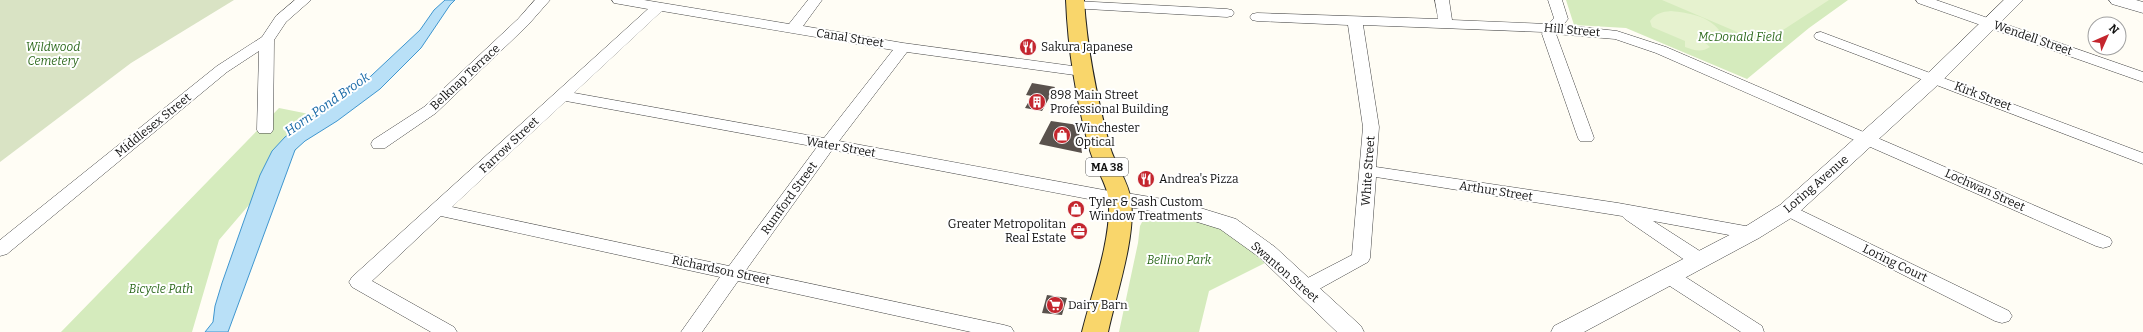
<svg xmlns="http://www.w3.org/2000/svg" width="2143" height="332" viewBox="0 0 2143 332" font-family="Bitter,serif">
<rect width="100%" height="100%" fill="#fffdf5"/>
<path fill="#d5ebbd" d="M 1566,0 L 1848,0 L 1809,28 L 1747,79 L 1626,28 L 1574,25 Z
M 279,108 L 324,117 L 219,240 L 192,332 L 61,332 Z
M 1158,213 L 1168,213 L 1227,230 L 1265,263 L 1209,291 L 1199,332 L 1119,332 L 1138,243 L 1140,226 L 1143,220 Z"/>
<path fill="#d9e3c4" d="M 0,0 L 234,0 L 131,63 L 0,162 Z"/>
<path fill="#e6f2cf" d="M 1662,0 L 1829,0 L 1763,43 Z
M 1671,11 C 1689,13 1708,16 1719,30 L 1703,41 L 1710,47 C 1701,53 1694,50 1685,47 L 1685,41 L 1652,27 L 1650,21 C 1656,13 1662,12 1671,11 Z"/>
<path fill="#b9e0f7" stroke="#3f96cf" d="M 445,0 L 455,0 L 450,5 L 421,48 L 380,89 L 337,121 L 305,141 L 295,150 L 228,332 L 205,332 L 213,322 L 215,306 L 222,283 L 260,175 L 272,151 L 285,137 L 313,116 L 356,90 L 420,30 L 434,10 Z"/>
<path fill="#5a524d" d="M 1032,83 L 1055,87 L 1042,111 L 1025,108 L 1032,96 L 1026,95 Z
M 1051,121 L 1078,125 L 1082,153 L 1039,144 Z
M 1047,295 L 1067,298 L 1062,315 L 1042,313 Z"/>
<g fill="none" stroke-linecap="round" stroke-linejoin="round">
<g stroke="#444" stroke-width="1">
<path id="minor" d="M 295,0 L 311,0 L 286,22 L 274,40 L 273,130 L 271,133 L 259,133 L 257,130 L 259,51 L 227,72 L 7,254 L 0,256 L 0,240 L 217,66 L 262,37 L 276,16 Z
M 535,0 L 550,0 L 528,25 L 436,113 L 385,148 L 373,148 L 371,144 L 373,140 L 424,107 L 518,19 Z
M 612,0 L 644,0 L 789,24 L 808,0 L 822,0 L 803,26 L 903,43 L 1087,68 L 1090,71 L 1087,74 L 1082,76 L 907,52 L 839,141 L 1120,193 L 1126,195 L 1129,199 L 1126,203 L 1120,205 L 832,150 L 746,270 L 1004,325 L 1011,327 L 1014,332 L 971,332 L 738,281 L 702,332 L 681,332 L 720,277 L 441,216 L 372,281 L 454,327 L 457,332 L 431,332 L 352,287 L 349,282 L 352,277 L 648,9 L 614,3 ZM 662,11 L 893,50 L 824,138 L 574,93 ZM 566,101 L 817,147 L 729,266 L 452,207 Z
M 1435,0 L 1449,0 L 1452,20 L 1548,24 L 1554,18 L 1548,0 L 1562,0 L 1568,19 L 1563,25 L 1617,31 L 1666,47 L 2110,238 L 2112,242 L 2110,246 L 2103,248 L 2096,246 L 1656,53 L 1615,39 L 1556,34 L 1594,138 L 1592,141 L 1580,141 L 1578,138 L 1542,34 L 1543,32 L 1363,25 L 1379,127 L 1376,167 L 1618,203 L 1751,227 L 1757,229 L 1760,233 L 1757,237 L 1751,239 L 1653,221 L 1706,255 L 1708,260 L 1706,265 L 1699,266 L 1692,265 L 1625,219 L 1622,216 L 1376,177 L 1370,258 L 1368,262 L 1312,293 L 1305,295 L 1298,293 L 1295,288 L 1298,283 L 1352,255 L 1363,127 L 1348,25 L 1257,21 L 1252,20 L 1250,17 L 1252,14 L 1257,13 L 1438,19 Z
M 1916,0 L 1936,0 L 2143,72 L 2143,82 L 1918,3 Z
M 1075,1 L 1227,9 L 1232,10 L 1234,13 L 1232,16 L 1227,17 L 1070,8 L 1068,5 L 1070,2 Z
M 1821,32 L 2143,153 L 2143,164 L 1816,39 L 1814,36 L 1816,33 Z
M 1788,204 L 2009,311 L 2012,316 L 2009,321 L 2002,323 L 1995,321 L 1782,214 L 1779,210 L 1782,206 Z
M 1669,269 L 1676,271 L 1762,326 L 1764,332 L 1741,332 L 1662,281 L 1659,276 L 1662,271 Z"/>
</g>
<g stroke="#444" stroke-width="1">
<path id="tertiary" d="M 2004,0 L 2023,0 L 1941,82 L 1796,215 L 1759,238 L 1584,332 L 1551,332 L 1554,326 L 1743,228 L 1780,205 L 1927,74 Z
M 2109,0 L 2136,0 L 2143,2 L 2143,13 L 2112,4 Z
M 1120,192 L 1181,202 L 1236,219 L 1275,247 L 1361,326 L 1364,332 L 1337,332 L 1259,257 L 1220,229 L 1178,216 L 1112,204 L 1109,199 L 1112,194 Z"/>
</g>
<g stroke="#222" stroke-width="2">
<path id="primary" d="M 1066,0 L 1084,0 C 1087,50 1097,98 1110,147 C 1115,165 1129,182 1131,201 C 1136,237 1116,295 1108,332 L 1082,332 C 1092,292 1111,241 1109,201 C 1108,185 1093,164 1089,147 C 1076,99 1068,50 1066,0 Z"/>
</g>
<use href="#minor" fill="#fff" fill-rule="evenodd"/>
<use href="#tertiary" fill="#fff" fill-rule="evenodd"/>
<use href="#primary" fill="#f9d66b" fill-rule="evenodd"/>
</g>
<defs>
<g id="restaurant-disc" transform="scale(0.9)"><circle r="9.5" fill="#c4262e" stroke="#fff"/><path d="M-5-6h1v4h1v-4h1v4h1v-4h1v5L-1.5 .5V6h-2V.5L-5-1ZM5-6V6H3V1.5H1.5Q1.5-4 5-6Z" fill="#fff"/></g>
<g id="building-disc" transform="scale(0.9)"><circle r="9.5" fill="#c4262e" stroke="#fff"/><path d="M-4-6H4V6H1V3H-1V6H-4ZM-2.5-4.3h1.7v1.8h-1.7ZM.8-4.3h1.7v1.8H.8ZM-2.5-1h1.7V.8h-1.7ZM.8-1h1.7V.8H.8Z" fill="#fff"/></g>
<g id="shop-disc" transform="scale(0.9)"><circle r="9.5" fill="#c4262e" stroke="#fff"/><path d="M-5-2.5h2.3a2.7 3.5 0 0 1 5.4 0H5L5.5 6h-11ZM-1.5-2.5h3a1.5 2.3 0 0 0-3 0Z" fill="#fff"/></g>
<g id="office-disc" transform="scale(0.9)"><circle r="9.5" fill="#c4262e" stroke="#fff"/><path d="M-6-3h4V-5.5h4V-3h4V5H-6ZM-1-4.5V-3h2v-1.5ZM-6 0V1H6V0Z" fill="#fff"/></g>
<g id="supermarket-disc" transform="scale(0.9)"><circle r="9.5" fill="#c4262e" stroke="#fff"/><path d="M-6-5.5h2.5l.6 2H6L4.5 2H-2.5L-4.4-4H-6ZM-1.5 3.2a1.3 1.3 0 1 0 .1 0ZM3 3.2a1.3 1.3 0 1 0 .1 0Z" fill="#fff"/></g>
</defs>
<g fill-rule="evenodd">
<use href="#restaurant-disc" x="1028" y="47"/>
<use href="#building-disc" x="1037" y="102"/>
<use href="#shop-disc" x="1062" y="135"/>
<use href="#restaurant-disc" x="1146" y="179"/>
<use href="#shop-disc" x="1076" y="209"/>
<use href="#office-disc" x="1079" y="231"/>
<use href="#supermarket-disc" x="1055" y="305"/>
</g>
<g text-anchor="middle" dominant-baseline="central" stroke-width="4" stroke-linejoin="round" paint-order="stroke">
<rect fill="#fff" stroke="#585858" stroke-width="1" x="1086" y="158" width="42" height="18" rx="3"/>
<g font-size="11" font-weight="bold" fill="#111">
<text x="1107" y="167">MA 38</text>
</g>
<g font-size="12" fill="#111" stroke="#fff">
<text transform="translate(1572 30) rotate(5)">Hill Street</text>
<text transform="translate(850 38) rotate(9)">Canal Street</text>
<text transform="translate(2033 38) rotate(19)">Wendell Street</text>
<text transform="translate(465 77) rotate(-43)">Belknap Terrace</text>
<text transform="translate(1983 96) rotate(21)">Kirk Street</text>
<text transform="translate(153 125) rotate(-39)">Middlesex Street</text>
<text transform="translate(509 145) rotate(-43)">Farrow Street</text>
<text transform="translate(841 147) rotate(10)">Water Street</text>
<text transform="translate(1368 171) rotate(-86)">White Street</text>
<text transform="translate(1816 184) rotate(-41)">Loring Avenue</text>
<text transform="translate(1985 190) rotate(24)">Lochwan Street</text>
<text transform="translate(1496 191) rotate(9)">Arthur Street</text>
<text transform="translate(789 198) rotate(-54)">Rumford Street</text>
<text transform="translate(1895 263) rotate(26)">Loring Court</text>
<text transform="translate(721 270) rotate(12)">Richardson Street</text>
<text transform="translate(1285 272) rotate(41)">Swanton Street</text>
</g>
<g font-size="12" font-style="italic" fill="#2f6b1f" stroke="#fff">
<text x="1740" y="37">McDonald Field</text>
<text x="53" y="47">Wildwood<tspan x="53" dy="14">Cemetery</tspan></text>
<text x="1179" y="260">Bellino Park</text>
<text x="161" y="289">Bicycle Path</text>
</g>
<g font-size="12" fill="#111" stroke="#fff" text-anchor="start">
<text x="1041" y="47">Sakura Japanese</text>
<text x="1050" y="95">898 Main Street<tspan x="1050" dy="14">Professional Building</tspan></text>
<text x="1075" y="128">Winchester<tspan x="1075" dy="14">Optical</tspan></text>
<text x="1159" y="179">Andrea's Pizza</text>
<text x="1089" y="202">Tyler &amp; Sash Custom<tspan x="1089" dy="14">Window Treatments</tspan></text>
<text x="1066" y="224" text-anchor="end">Greater Metropolitan<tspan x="1066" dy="14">Real Estate</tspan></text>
<text x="1068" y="305">Dairy Barn</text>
</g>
<g font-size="13" font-style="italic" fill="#1768a6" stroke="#fff">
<text transform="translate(327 104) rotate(-35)">Horn Pond Brook</text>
</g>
</g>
<g transform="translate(2107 36) rotate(45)"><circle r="19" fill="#ffffff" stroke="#a0a0a0"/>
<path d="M0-3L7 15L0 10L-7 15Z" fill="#c4262e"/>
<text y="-6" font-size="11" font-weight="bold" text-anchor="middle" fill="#111111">N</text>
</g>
</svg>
